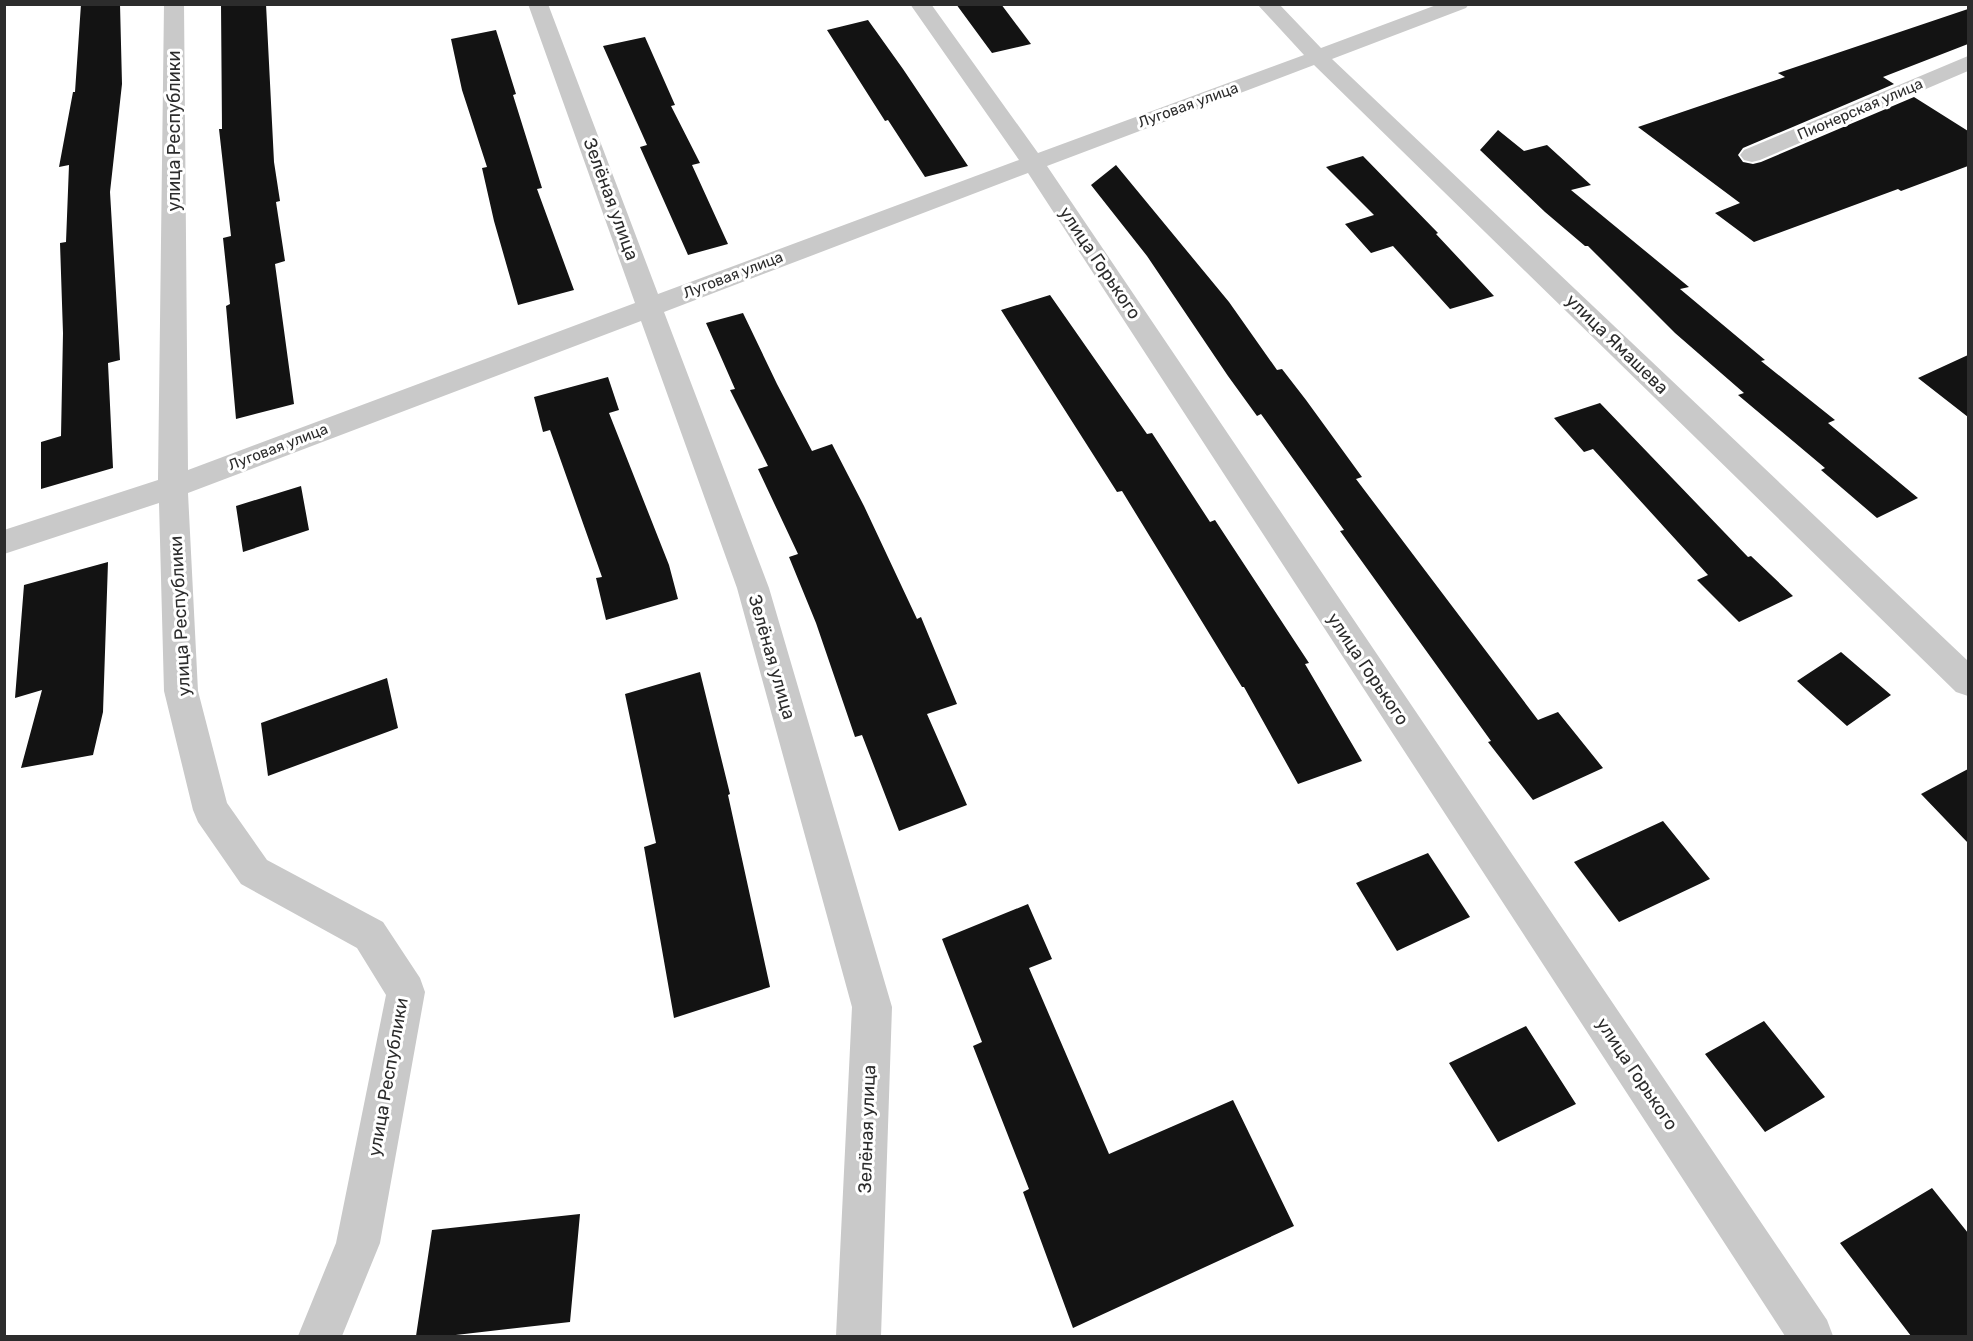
<svg xmlns="http://www.w3.org/2000/svg" width="1973" height="1341" viewBox="0 0 1973 1341" font-family="Rubik,sans-serif">
<rect width="100%" height="100%" fill="#fff"/>
<path fill="#131313" d="M 81,4 L 120,4 L 122,84 L 110,192 L 120,360 L 108,363 L 113,468 L 41,489 L 41,442 L 61,436 L 63,333 L 60,243 L 66,242 L 69,165 L 59,167 L 73,92 L 75,92 Z
M 221,4 L 266,4 L 274,162 L 280,201 L 276,202 L 285,261 L 275,264 L 294,404 L 236,419 L 226,306 L 230,304 L 223,238 L 231,236 L 219,129 L 222,129 Z
M 956,4 L 1001,4 L 1031,44 L 992,53 Z
M 1968,9 L 1968,44 L 1883,77 L 1894,84 L 1743,148 L 1738,155 L 1743,162 L 1753,164 L 1761,162 L 1914,97 L 1968,131 L 1968,166 L 1901,191 L 1898,189 L 1754,242 L 1715,213 L 1740,203 L 1638,127 L 1785,77 L 1778,73 Z
M 868,20 L 903,69 L 968,166 L 925,177 L 888,120 L 885,121 L 827,30 Z
M 496,30 L 516,94 L 513,95 L 542,188 L 537,189 L 574,290 L 518,305 L 494,221 L 482,168 L 487,167 L 462,90 L 451,39 Z
M 645,37 L 675,105 L 671,106 L 700,163 L 692,165 L 728,244 L 688,255 L 640,147 L 647,145 L 603,46 Z
M 1498,130 L 1524,151 L 1547,145 L 1591,185 L 1571,190 L 1689,287 L 1680,289 L 1765,360 L 1761,361 L 1835,420 L 1828,423 L 1918,498 L 1877,518 L 1821,470 L 1825,468 L 1738,395 L 1744,393 L 1675,333 L 1588,246 L 1585,246 L 1545,212 L 1480,150 Z
M 1363,156 L 1438,233 L 1436,234 L 1494,296 L 1450,309 L 1393,246 L 1371,253 L 1345,224 L 1374,215 L 1326,167 Z
M 1116,165 L 1229,302 L 1277,370 L 1282,369 L 1306,400 L 1362,477 L 1356,479 L 1538,720 L 1558,712 L 1603,768 L 1533,800 L 1488,742 L 1491,741 L 1340,531 L 1344,530 L 1261,414 L 1257,416 L 1228,376 L 1147,256 L 1091,185 Z
M 1050,295 L 1147,434 L 1152,433 L 1210,522 L 1215,520 L 1309,663 L 1305,664 L 1362,761 L 1298,784 L 1244,687 L 1242,687 L 1122,491 L 1117,492 L 1001,310 Z
M 743,313 L 777,384 L 812,451 L 832,444 L 864,506 L 917,619 L 921,617 L 957,704 L 927,714 L 967,805 L 899,831 L 862,735 L 855,737 L 816,623 L 789,557 L 798,554 L 758,469 L 768,466 L 730,390 L 735,389 L 706,323 Z
M 1968,355 L 1968,417 L 1918,378 Z
M 608,377 L 619,410 L 609,413 L 669,565 L 678,599 L 606,620 L 596,578 L 602,577 L 550,430 L 543,432 L 534,397 Z
M 1600,403 L 1748,557 L 1751,556 L 1793,596 L 1739,622 L 1697,580 L 1708,575 L 1593,449 L 1584,452 L 1554,418 Z
M 301,486 L 309,530 L 243,552 L 236,506 Z
M 108,562 L 103,712 L 93,755 L 21,768 L 42,690 L 15,698 L 24,585 Z
M 1841,652 L 1891,695 L 1847,726 L 1797,681 Z
M 700,672 L 730,794 L 728,795 L 770,987 L 674,1018 L 644,847 L 656,843 L 625,694 Z
M 387,678 L 398,728 L 268,776 L 261,723 Z
M 1968,769 L 1968,843 L 1921,794 Z
M 1663,821 L 1710,879 L 1619,922 L 1574,862 Z
M 1428,853 L 1470,917 L 1397,951 L 1356,883 Z
M 1028,904 L 1052,959 L 1029,968 L 1109,1154 L 1233,1100 L 1294,1226 L 1073,1328 L 1023,1192 L 1029,1189 L 973,1046 L 982,1042 L 942,939 Z
M 1764,1021 L 1825,1097 L 1765,1132 L 1705,1054 Z
M 1526,1026 L 1576,1104 L 1498,1142 L 1449,1063 Z
M 1932,1188 L 1968,1233 L 1968,1336 L 1911,1336 L 1840,1243 Z
M 580,1214 L 570,1322 L 447,1336 L 416,1336 L 432,1230 Z"/>
<g fill="none" stroke-linecap="round" stroke-linejoin="round">
<path fill="#c9c9c9" fill-rule="evenodd" d="M 164,4 L 184,4 L 188,470 L 635,303 L 528,4 L 548,4 L 658,294 L 1019,160 L 910,4 L 931,4 L 1038,153 L 1304,55 L 1257,4 L 1279,4 L 1321,48 L 1439,4 L 1469,4 L 1466,8 L 1332,59 L 1968,661 L 1968,696 L 1956,692 L 1314,65 L 1047,166 L 1827,1320 L 1833,1336 L 1785,1336 L 1028,173 L 664,312 L 769,588 L 892,1007 L 881,1336 L 836,1336 L 852,1007 L 737,588 L 641,321 L 188,493 L 198,691 L 227,803 L 267,860 L 383,922 L 420,978 L 425,992 L 380,1243 L 342,1336 L 298,1336 L 336,1243 L 386,995 L 357,948 L 241,884 L 198,822 L 193,810 L 164,691 L 159,503 L 4,554 L 4,530 L 158,480 Z
M 1968,56 L 1968,71 L 1760,160 L 1752,162 L 1744,160 L 1740,155 L 1744,150 Z"/>
</g>
<g text-anchor="middle" dominant-baseline="central" stroke-width="6" stroke-linejoin="round" paint-order="stroke">
<g font-size="15" fill="#2c2c2c" stroke="#fff">
<text transform="translate(1188 105) rotate(-20)">Луговая улица</text>
<text transform="translate(1860 109) rotate(-23)">Пионерская улица</text>
<text transform="translate(733 275) rotate(-21)">Луговая улица</text>
<text transform="translate(278 447) rotate(-21)">Луговая улица</text>
</g>
<g font-size="18" fill="#2c2c2c" stroke="#fff">
<text transform="translate(174 131) rotate(-90)">улица Республики</text>
<text transform="translate(611 199) rotate(70)">Зелёная улица</text>
<text transform="translate(1100 263) rotate(56)">улица Горького</text>
<text transform="translate(1617 344) rotate(44)">улица Ямашева</text>
<text transform="translate(180 616) rotate(-93)">улица Республики</text>
<text transform="translate(772 657) rotate(74)">Зелёная улица</text>
<text transform="translate(1368 669) rotate(56)">улица Горького</text>
<text transform="translate(1637 1074) rotate(56)">улица Горького</text>
<text transform="translate(388 1077) rotate(-80)">улица Республики</text>
<text transform="translate(867 1129) rotate(-88)">Зелёная улица</text>
</g>
</g>
<rect width="1973" height="1341" fill="none" stroke="#2c2c2c" stroke-width="12"/>
</svg>
